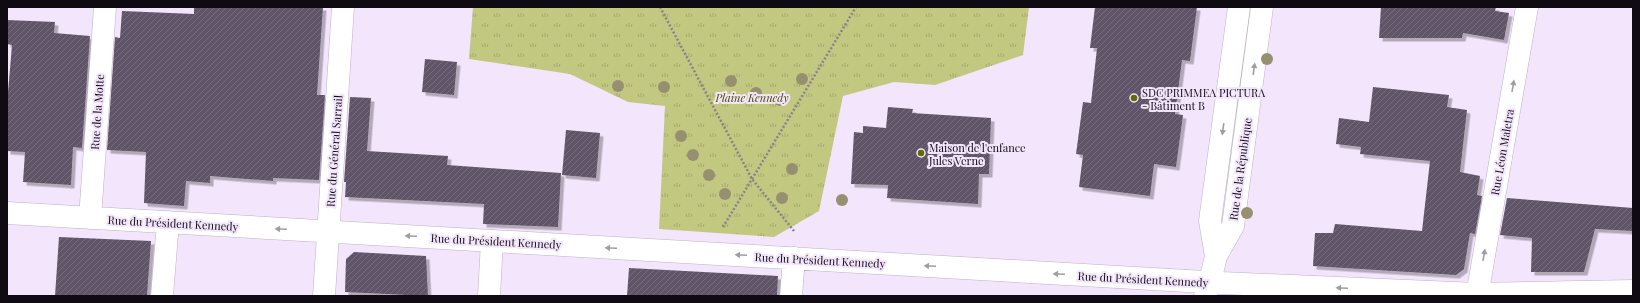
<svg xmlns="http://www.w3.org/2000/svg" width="1640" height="303" viewBox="0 0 1640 303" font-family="'Playfair Display',serif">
<defs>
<pattern id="park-tufts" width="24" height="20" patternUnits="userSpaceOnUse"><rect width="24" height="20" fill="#c3c881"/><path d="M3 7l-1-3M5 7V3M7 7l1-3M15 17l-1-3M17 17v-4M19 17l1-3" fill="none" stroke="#a6aa6e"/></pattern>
<pattern id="building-hatch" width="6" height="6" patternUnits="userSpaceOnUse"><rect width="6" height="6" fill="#605467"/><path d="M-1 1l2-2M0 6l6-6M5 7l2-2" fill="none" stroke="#766c7b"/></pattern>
<filter id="shadow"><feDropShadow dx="3.5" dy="3.5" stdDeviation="0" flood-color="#0004"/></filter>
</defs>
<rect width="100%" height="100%" fill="#f3e5fb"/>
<path fill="url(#park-tufts)" d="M 473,7 L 1029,7 L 1023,55 L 935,85 L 894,82 L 843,96 L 819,211 L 774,237 L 659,229 L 665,106 L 628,102 L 570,74 L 469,59 Z"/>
<path fill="url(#building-hatch)" filter="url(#shadow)" d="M 194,7 L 323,7 L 317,95 L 325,95 L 319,180 L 273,178 L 273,181 L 210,176 L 210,183 L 186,181 L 184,206 L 144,203 L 146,152 L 107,150 L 115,37 L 120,38 L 122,11 L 194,14 Z
M 1095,7 L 1197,7 L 1190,61 L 1182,60 L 1175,114 L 1183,115 L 1176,167 L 1154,164 L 1150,196 L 1079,187 L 1083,155 L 1076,154 L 1083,102 L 1091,103 L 1097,48 L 1090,48 Z
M 1381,7 L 1496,7 L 1495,11 L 1509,13 L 1504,40 L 1463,33 L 1462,38 L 1379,38 Z
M 7,20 L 55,22 L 54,33 L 90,36 L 82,148 L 73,147 L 71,185 L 23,182 L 25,152 L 7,151 L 7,104 L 12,45 L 7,44 Z
M 425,59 L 457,62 L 454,95 L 422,92 Z
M 1373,87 L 1449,95 L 1447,107 L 1467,110 L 1460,172 L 1480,176 L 1477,195 L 1482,196 L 1475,234 L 1470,233 L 1464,269 L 1456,275 L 1313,266 L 1315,233 L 1333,233 L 1335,224 L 1422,231 L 1430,161 L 1360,154 L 1361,147 L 1336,144 L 1339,118 L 1369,122 Z
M 350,97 L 371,98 L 367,151 L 448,156 L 447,165 L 561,173 L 558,227 L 483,224 L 484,204 L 345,197 L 346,182 L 344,182 Z
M 888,107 L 913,109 L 912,113 L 991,118 L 989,174 L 979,174 L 978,204 L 887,198 L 888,185 L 851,184 L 854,132 L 863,133 L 863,126 L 886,128 Z
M 566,130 L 600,133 L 596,178 L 562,175 Z
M 1507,198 L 1633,208 L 1633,231 L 1595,229 L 1584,272 L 1531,272 L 1532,238 L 1500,235 Z
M 59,237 L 151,241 L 147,296 L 55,296 Z
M 354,252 L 426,256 L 428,296 L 345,292 L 346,259 Z
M 629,268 L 778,276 L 777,296 L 627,296 Z"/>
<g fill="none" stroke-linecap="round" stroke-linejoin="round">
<g stroke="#beb0c6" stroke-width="23">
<path id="street" d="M 7,213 L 1222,283 L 1477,294 L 1633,291
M 90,218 L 105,7
M 1216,256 L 1210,221 L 1239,7
M 162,296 L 168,222
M 324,296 L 343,7
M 489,296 L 492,241
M 791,296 L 794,258
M 1205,296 L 1210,282 L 1216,256 L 1233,226 L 1262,7
M 1477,296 L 1527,7"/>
</g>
<path stroke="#8a808f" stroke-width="2.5" stroke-dasharray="2 2" stroke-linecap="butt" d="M 660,7 L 752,179 L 794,231
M 723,227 L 856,7"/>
<use href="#street" stroke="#fff" stroke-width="22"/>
</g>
<g fill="#969071">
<circle cx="1267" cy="59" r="6"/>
<circle cx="802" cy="79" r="6"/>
<circle cx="731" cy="81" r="6"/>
<circle cx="618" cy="86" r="6"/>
<circle cx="664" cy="87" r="6"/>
<circle cx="756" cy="93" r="6"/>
<circle cx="780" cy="100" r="6"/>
<circle cx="681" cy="136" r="6"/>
<circle cx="693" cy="155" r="6"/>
<circle cx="792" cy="169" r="6"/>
<circle cx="709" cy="175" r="6"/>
<circle cx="725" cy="194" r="6"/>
<circle cx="782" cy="198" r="6"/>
<circle cx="842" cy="200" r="6"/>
<circle cx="1247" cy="213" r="6"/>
</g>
<defs><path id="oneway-solid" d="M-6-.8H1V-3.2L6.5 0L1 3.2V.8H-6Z"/></defs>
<g fill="#9f9da0">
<use href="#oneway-solid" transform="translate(1254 69) rotate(-82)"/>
<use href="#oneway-solid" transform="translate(1513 86) rotate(-80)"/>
<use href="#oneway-solid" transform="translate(1223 129) rotate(98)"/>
<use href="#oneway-solid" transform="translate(281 229) rotate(-177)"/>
<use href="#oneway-solid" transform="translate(411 236) rotate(-177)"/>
<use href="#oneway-solid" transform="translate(611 248) rotate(-177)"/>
<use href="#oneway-solid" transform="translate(741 255) rotate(-177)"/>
<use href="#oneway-solid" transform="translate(1484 255) rotate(-80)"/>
<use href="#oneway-solid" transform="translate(930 266) rotate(-177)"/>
<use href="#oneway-solid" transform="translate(1059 274) rotate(-177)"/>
<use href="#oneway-solid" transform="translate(1342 288) rotate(-178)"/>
</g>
<g fill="#656806" stroke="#f3e5fb" stroke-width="1.5">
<circle cx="1134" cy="98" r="4"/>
<circle cx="921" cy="153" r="4"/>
</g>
<g text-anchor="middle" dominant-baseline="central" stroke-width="4" stroke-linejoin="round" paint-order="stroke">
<g font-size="11" fill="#100b12" stroke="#f3e5fb" text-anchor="start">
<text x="1142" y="92">SDC PRIMMEA PICTURA<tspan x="1142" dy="13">- Bâtiment B</tspan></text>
<text x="929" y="147">Maison de l'enfance<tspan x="929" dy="13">Jules Verne</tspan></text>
</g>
<g font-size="11" font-style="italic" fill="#494b00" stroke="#f3e5fb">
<text x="752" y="97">Plaine Kennedy</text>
</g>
<g font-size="11" fill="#100b12" stroke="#f3e5fb">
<text transform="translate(97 112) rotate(-86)">Rue de la Motte</text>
<text transform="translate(334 151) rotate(-86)">Rue du Général Sarrail</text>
<text transform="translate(1502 152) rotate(-80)">Rue Léon Maletra</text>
<text transform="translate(1240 169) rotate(-82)">Rue de la République</text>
<text transform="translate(173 223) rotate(3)">Rue du Président Kennedy</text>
<text transform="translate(496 241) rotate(3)">Rue du Président Kennedy</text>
<text transform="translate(820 260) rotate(3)">Rue du Président Kennedy</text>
<text transform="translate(1143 279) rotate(3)">Rue du Président Kennedy</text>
</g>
</g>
<rect width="1640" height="303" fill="none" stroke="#100b12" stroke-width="16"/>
</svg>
